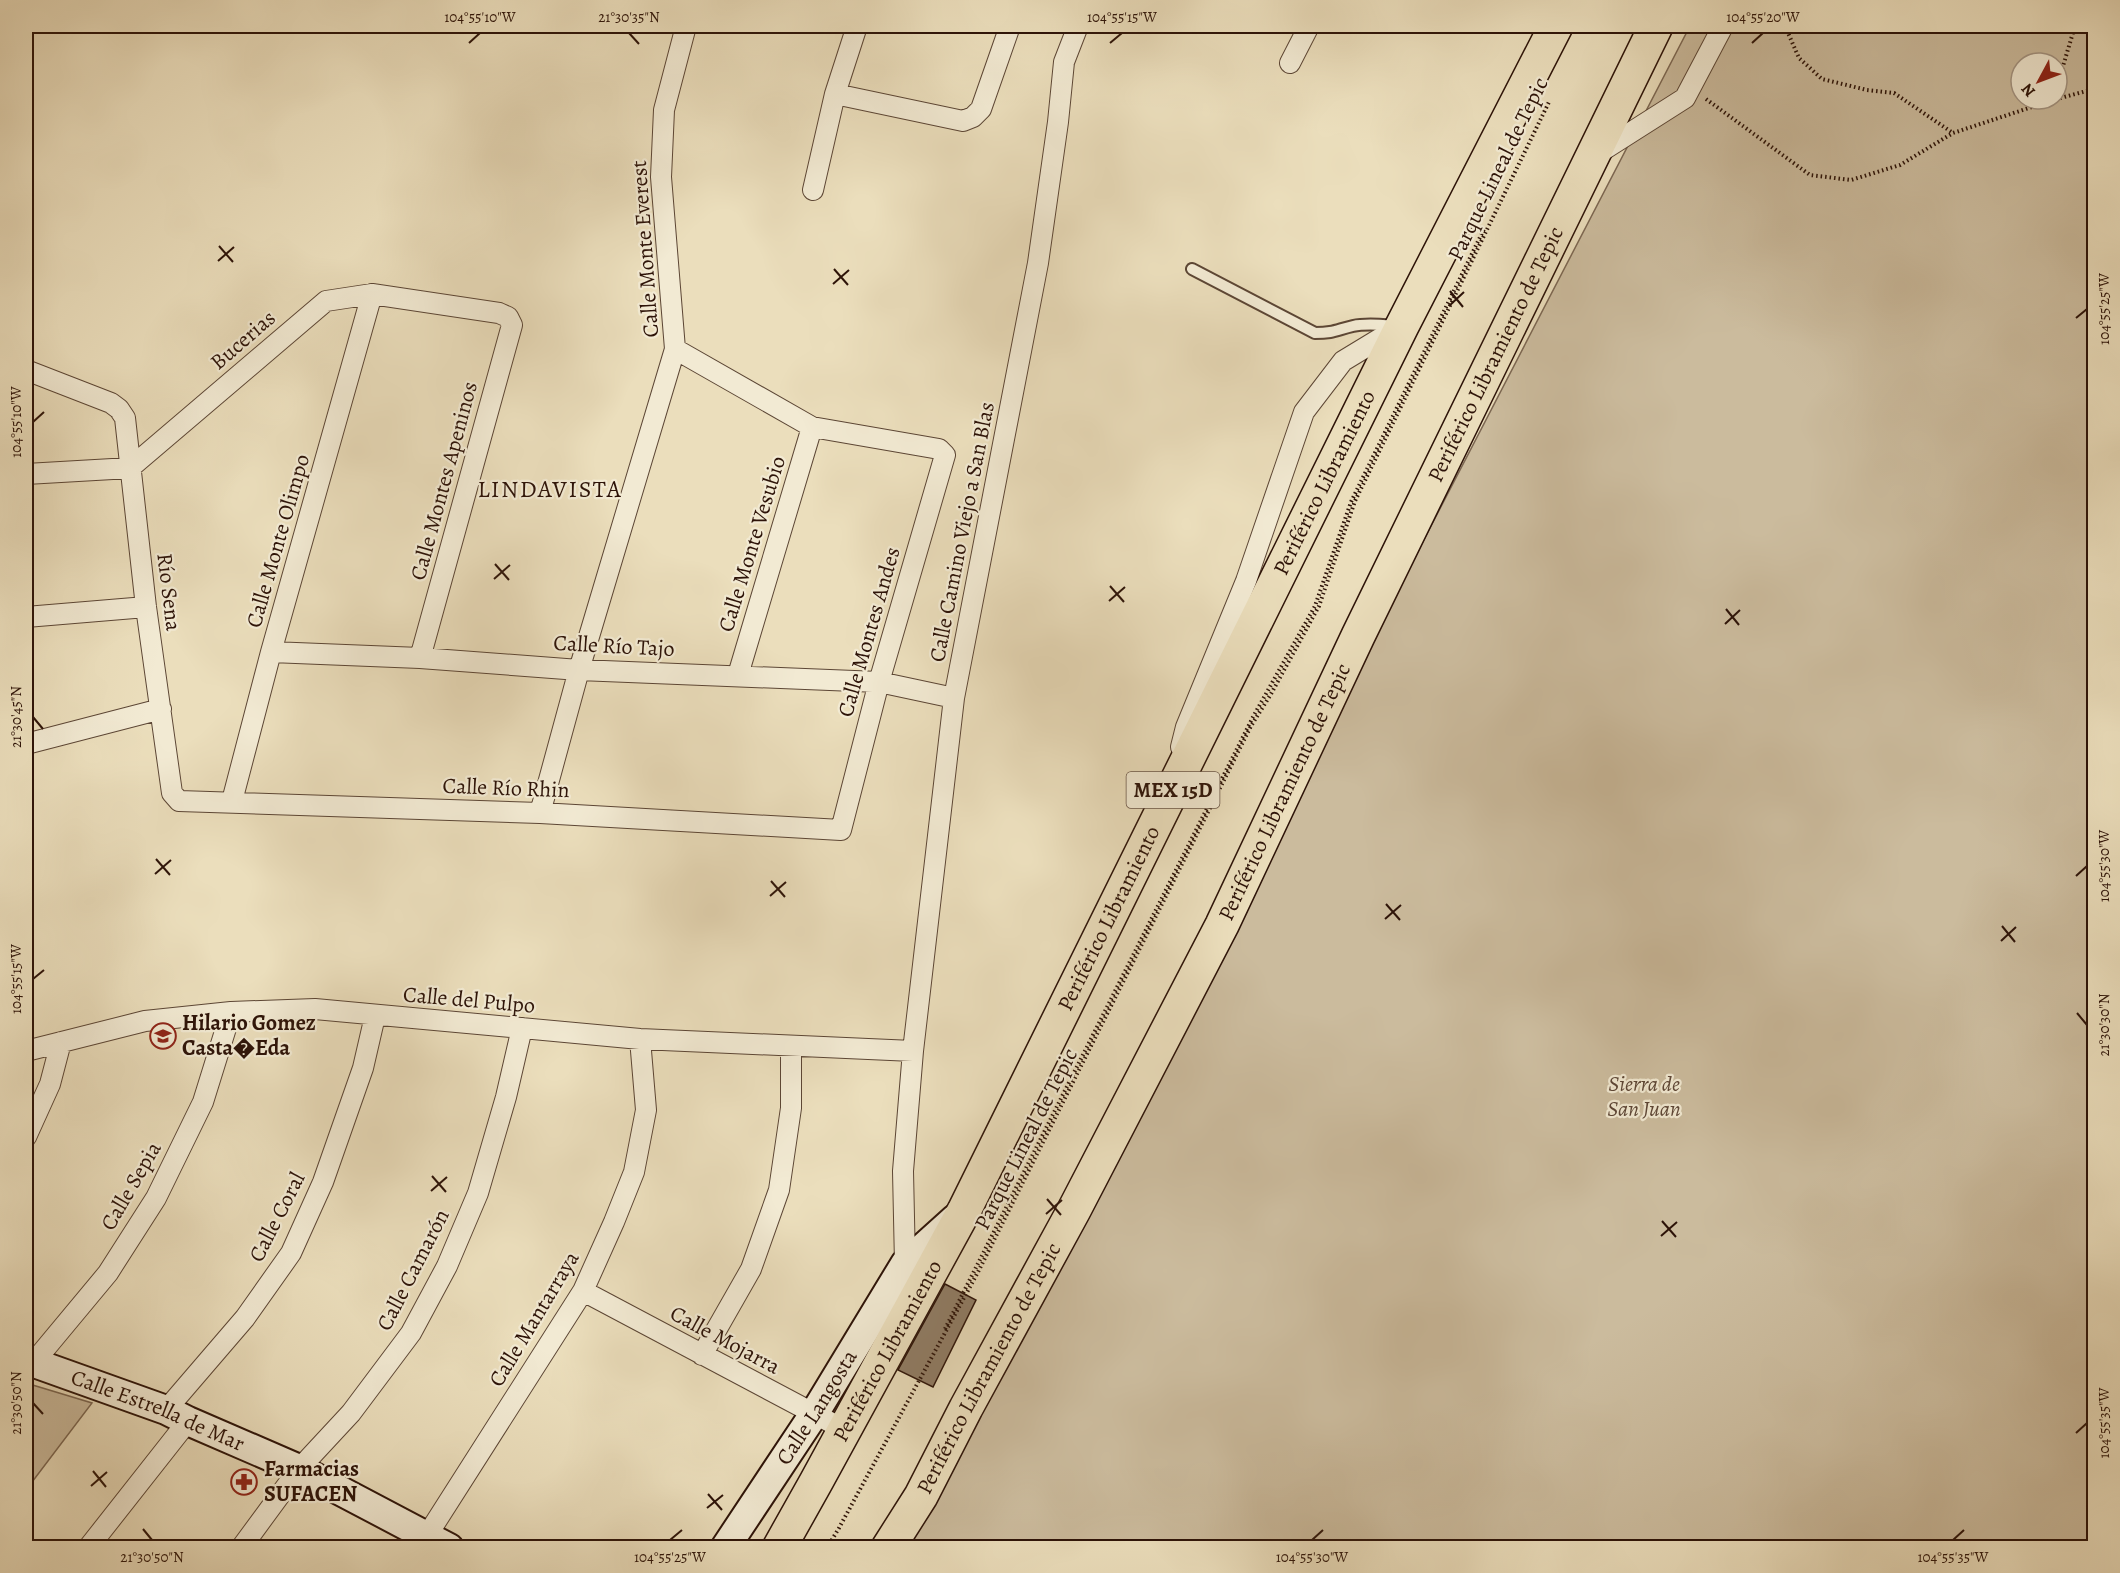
<svg xmlns="http://www.w3.org/2000/svg" width="2120" height="1573" viewBox="0 0 2120 1573" font-family="Alegreya,serif">
<rect width="100%" height="100%" fill="#ebdebc"/>
<filter id="stains"><feTurbulence type="fractalNoise" baseFrequency=".00333" numOctaves="4"/><feColorMatrix values="0 0 0 0 .2 0 0 0 0 .09 0 0 0 0 .02 0 0 0 .5 -.17"/></filter>
<radialGradient id="worn" r=".72"><stop offset=".6" stop-color="#630" stop-opacity="0"/><stop offset="1" stop-color="#630" stop-opacity=".3"/></radialGradient>
<path fill="#cbbb9d" stroke="#7c6752" stroke-width="1.5" fill-rule="evenodd" d="M 1690,26 L 2094,26 L 2094,1547 L 892,1548 L 1202,968 ZM 2021,63 L 2057,63 L 2057,99 L 2021,99 Z
M 26,1383 L 92,1403 L 26,1490 Z"/>
<path fill="#907d66" stroke="#2d1308" stroke-width="1.5" d="M 945,1284 L 976,1300 L 933,1387 L 898,1370 Z"/>
<g fill="none" stroke-linecap="round" stroke-linejoin="round">
<g stroke="#5c4635" stroke-width="14">
<path id="lane" d="M 1192,269 L 1315,333 C 1334,333 1336,330 1353,326 C 1367,323 1382,325 1397,326"/>
</g>
<g stroke="#5c4635" stroke-width="22">
<path id="street" d="M 1290,63 L 1309,26
M 835,94 L 963,121 L 973,117 L 981,109 L 1010,26
M 1597,154 L 1685,98 L 1723,26
M 813,190 L 835,94 L 857,26
M 26,370 L 111,403 L 119,409 L 125,418 L 146,607 L 172,793 L 179,801 L 540,813 L 841,830 L 879,682 L 945,455 L 939,449 L 812,427 L 675,349
M 26,474 L 130,468 L 326,301 L 372,294 L 499,313 L 508,317 L 512,325 L 420,658
M 26,617 L 146,607
M 271,652 L 420,658 L 579,670 L 879,682 L 954,698
M 738,675 L 812,427
M 26,744 L 161,709
M 1181,747 L 1186,727 L 1246,581 L 1304,412 L 1343,361 L 1399,327
M 232,801 L 271,652 L 372,294
M 540,813 L 579,670 L 675,349 L 661,177 L 664,110 L 686,26
M 26,1051 L 145,1021 L 231,1012 L 315,1009 L 640,1039 L 913,1051
M 26,1137 L 50,1084 L 61,1042
M 905,1264 L 903,1171 L 913,1051 L 954,698 L 1038,263 L 1058,122 L 1064,62 L 1078,26
M 583,1291 L 845,1430
M 702,1355 L 751,1269 L 779,1190 L 791,1108 L 791,1047
M 34,1362 L 108,1273 L 156,1198 L 203,1102 L 231,1012
M 166,1410 L 245,1318 L 291,1253 L 323,1182 L 363,1068 L 375,1016
M 421,1545 L 583,1291 L 614,1222 L 634,1172 L 646,1110 L 640,1039
M 88,1548 L 188,1421
M 241,1548 L 299,1469 L 351,1413 L 411,1333 L 447,1266 L 478,1193 L 506,1097 L 522,1028"/>
</g>
<g stroke="#2d1308" stroke-width="32">
<g id="secondary">
<path id="s1" d="M 26,1360 L 166,1410 L 188,1421 L 299,1469 L 449,1548"/>
<path id="s2" d="M 725,1548 L 814,1414 L 905,1264 L 955,1219"/>
</g>
</g>
<g stroke="#2d1308" stroke-width="36">
<g id="highway">
<path id="s3" d="M 779,1548 L 816,1482 L 964,1211 L 1402,326 L 1556,26"/>
<path id="s4" d="M 888,1548 L 921,1496 L 966,1408 L 1074,1210 L 1222,925 L 1358,636 L 1656,26"/>
</g>
</g>
<path stroke="#2d1308" stroke-width="4" stroke-dasharray="1.5 3" stroke-linecap="butt" d="M 1785,26 L 1799,58 L 1822,79 L 1867,90 L 1894,93 L 1953,133
M 2057,86 L 2075,26
M 1706,99 L 1810,175 L 1851,180 L 1900,165 L 1953,133 L 2053,100 L 2094,89
M 945,1329 L 1253,717 L 1315,606 L 1351,502 L 1485,227
M 827,1548 L 839,1528 L 978,1272 L 1251,726 L 1271,694 L 1319,606 L 1355,501 L 1549,102"/>
<use href="#lane" stroke="#f2ead3" stroke-width="10"/>
<use href="#street" stroke="#f2ead3" stroke-width="20"/>
<use href="#secondary" stroke="#f2ead3" stroke-width="28"/>
<use href="#highway" stroke="#ebdebc" stroke-width="33"/>
</g>
<path fill="none" stroke="#2d1308" stroke-width="2" d="M 629,33 L 639,44M 469,43 L 480,33M 1110,43 L 1122,33M 1752,43 L 1763,33M 219,246 L 233,262M 218,261 L 234,247M 834,269 L 848,285M 833,284 L 849,270M 1450,291 L 1463,307M 1449,306 L 1464,292M 2076,318 L 2087,309M 33,422 L 44,412M 495,564 L 509,580M 494,579 L 510,565M 1110,586 L 1124,602M 1109,601 L 1125,587M 1726,609 L 1739,625M 1725,624 L 1740,610M 33,717 L 43,729M 156,859 L 170,875M 155,874 L 171,860M 2076,876 L 2087,866M 771,881 L 785,897M 770,896 L 786,882M 1386,904 L 1400,920M 1385,919 L 1401,905M 2002,926 L 2015,942M 2001,941 L 2016,927M 33,979 L 44,970M 2077,1013 L 2087,1025M 432,1176 L 446,1192M 431,1191 L 447,1177M 1047,1199 L 1061,1215M 1046,1214 L 1062,1200M 1662,1221 L 1676,1237M 1661,1236 L 1677,1222M 33,1403 L 43,1414M 2076,1433 L 2087,1423M 93,1471 L 106,1487M 91,1486 L 107,1472M 708,1494 L 722,1510M 707,1508 L 723,1495M 143,1529 L 152,1540M 670,1540 L 682,1530M 1312,1540 L 1323,1530M 1953,1540 L 1964,1530"/>
<defs>
<g id="school-ring" transform="scale(1.35)"><circle r="9.5" fill="#f2ead3" stroke="#8f2418" stroke-width="1.5"/><path d="M0-5L7-2L0 1L-7-2ZM-4 1L0 2.5L4 1V4Q0 6-4 4Z" fill="#8f2418"/></g>
<g id="pharmacy-ring" transform="scale(1.35)"><circle r="9.5" fill="#f2ead3" stroke="#8f2418" stroke-width="1.5"/><path d="M-2-6h4v4h4v4h-4v4h-4v-4h-4v-4h4Z" fill="#8f2418"/></g>
</defs>
<g fill-rule="evenodd">
<use href="#school-ring" x="163" y="1036"/>
<use href="#pharmacy-ring" x="244" y="1482"/>
</g>
<g text-anchor="middle" dominant-baseline="central" stroke-width="4.5" stroke-linejoin="round" paint-order="stroke">
<rect fill="#f2ead3" stroke="#685445" stroke-width="1.5" x="1126.5" y="772" width="93" height="36" rx="4.5"/>
<g font-size="21" font-weight="bold" fill="#2d1308">
<text x="1173" y="790">MEX 15D</text>
</g>
<g font-size="22" fill="#2d1308" stroke="#f2ead3">
<text transform="translate(1498 169) rotate(-64)">Parque Lineal de Tepic</text>
<text transform="translate(645 249) rotate(-94)">Calle Monte Everest</text>
<text transform="translate(243 340) rotate(-41)">Bucerias</text>
<text stroke="none"><textPath href="#s4" startOffset="1340">Periférico Libramiento de Tepic</textPath></text>
<text transform="translate(444 481) rotate(-75)">Calle Montes Apeninos</text>
<text stroke="none"><textPath href="#s3" startOffset="1197">Periférico Libramiento</textPath></text>
<text transform="translate(962 532) rotate(-79)">Calle Camino Viejo a San Blas</text>
<text transform="translate(278 541) rotate(-74)">Calle Monte Olimpo</text>
<text transform="translate(752 544) rotate(-73)">Calle Monte Vesubio</text>
<text transform="translate(169 592) rotate(83)">Río Sena</text>
<text transform="translate(869 632) rotate(-74)">Calle Montes Andes</text>
<text transform="translate(614 646) rotate(3)">Calle Río Tajo</text>
<text transform="translate(506 788) rotate(2)">Calle Río Rhin</text>
<text stroke="none"><textPath href="#s4" startOffset="854">Periférico Libramiento de Tepic</textPath></text>
<text stroke="none"><textPath href="#s3" startOffset="711">Periférico Libramiento</textPath></text>
<text transform="translate(469 1000) rotate(5)">Calle del Pulpo</text>
<text transform="translate(1026 1139) rotate(-63)">Parque Lineal de Tepic</text>
<text transform="translate(131 1186) rotate(-60)">Calle Sepia</text>
<text transform="translate(277 1217) rotate(-63)">Calle Coral</text>
<text transform="translate(413 1270) rotate(-63)">Calle Camarón</text>
<text transform="translate(534 1319) rotate(-59)">Calle Mantarraya</text>
<text transform="translate(725 1340) rotate(28)">Calle Mojarra</text>
<text stroke="none"><textPath href="#s3" startOffset="225">Periférico Libramiento</textPath></text>
<text stroke="none"><textPath href="#s4" startOffset="206">Periférico Libramiento de Tepic</textPath></text>
<text stroke="none"><textPath href="#s2" startOffset="168">Calle Langosta</textPath></text>
<text stroke="none"><textPath href="#s1" startOffset="141">Calle Estrella de Mar</textPath></text>
</g>
<g font-size="22" font-weight="bold" fill="#2d1308" stroke="#f2ead3" text-anchor="start">
<text x="182" y="1023">Hilario Gomez<tspan x="182" dy="25">Casta�Eda</tspan></text>
<text x="264" y="1469">Farmacias<tspan x="264" dy="25">SUFACEN</tspan></text>
</g>
<g font-size="22" font-style="italic" fill="#5c4535" stroke="#f2ead3">
<text x="1644" y="1084">Sierra de<tspan x="1644" dy="25">San Juan</tspan></text>
</g>
<g font-size="24" letter-spacing="1.5" fill="#2d1308" stroke="#f2ead3">
<text x="550" y="489">LINDAVISTA</text>
</g>
</g>
<rect width="2120" height="1573" fill="none" stroke="#ebdebc" stroke-width="66"/>
<g transform="translate(2039 81) rotate(229)"><circle r="28" fill="#f2ead3" stroke="#a39482" stroke-width="1.5"/>
<path d="M0-4.5L10 22L0 15L-10 22Z" fill="#8f2418"/>
<text y="-9" font-size="16" font-weight="bold" text-anchor="middle" fill="#2d1308">N</text>
</g>
<rect x="33" y="33" width="2054" height="1507" fill="none" stroke="#2d1308" stroke-width="2"/>
<g font-size="15" text-anchor="middle" fill="#2d1308">
<text x="480" y="22">104°55'10"W</text>
<text x="629" y="22">21°30'35"N</text>
<text x="1122" y="22">104°55'15"W</text>
<text x="1763" y="22">104°55'20"W</text>
<text transform="translate(2104 309) rotate(-90)" y="5">104°55'25"W</text>
<text transform="translate(16 422) rotate(-90)" y="5">104°55'10"W</text>
<text transform="translate(16 717) rotate(-90)" y="5">21°30'45"N</text>
<text transform="translate(2104 866) rotate(-90)" y="5">104°55'30"W</text>
<text transform="translate(16 979) rotate(-90)" y="5">104°55'15"W</text>
<text transform="translate(2104 1025) rotate(-90)" y="5">21°30'30"N</text>
<text transform="translate(16 1403) rotate(-90)" y="5">21°30'50"N</text>
<text transform="translate(2104 1423) rotate(-90)" y="5">104°55'35"W</text>
<text x="152" y="1562">21°30'50"N</text>
<text x="670" y="1562">104°55'25"W</text>
<text x="1312" y="1562">104°55'30"W</text>
<text x="1953" y="1562">104°55'35"W</text>
</g>
<rect width="100%" height="100%" filter="url(#stains)"/>
<rect width="100%" height="100%" fill="url(#worn)"/>
</svg>
